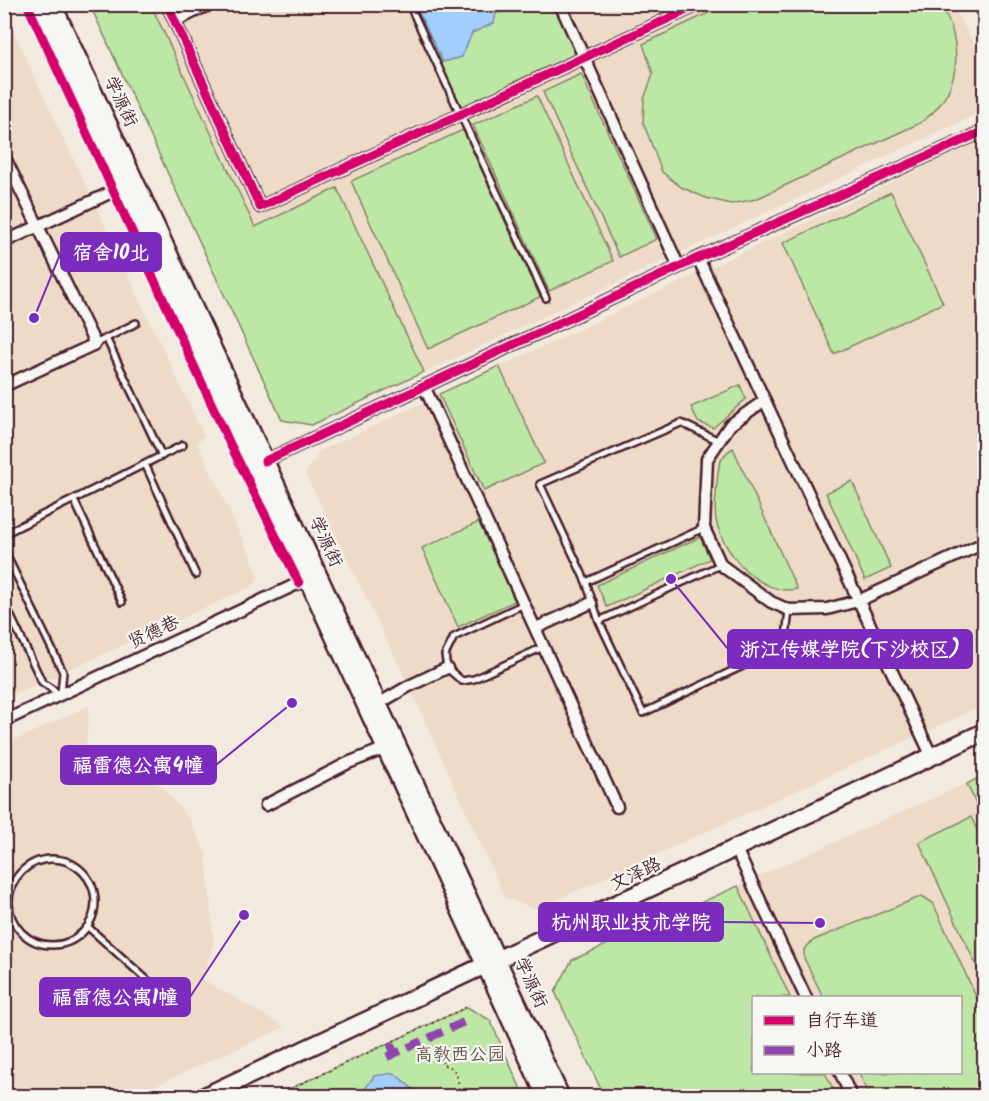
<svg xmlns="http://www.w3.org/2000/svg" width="989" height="1101" viewBox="0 0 989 1101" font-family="Kalam,'LXGW WenKai TC',sans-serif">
<rect width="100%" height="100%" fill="#f2eadf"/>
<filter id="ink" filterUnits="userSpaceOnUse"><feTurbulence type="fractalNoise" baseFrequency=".0167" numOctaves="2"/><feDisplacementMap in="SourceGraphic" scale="12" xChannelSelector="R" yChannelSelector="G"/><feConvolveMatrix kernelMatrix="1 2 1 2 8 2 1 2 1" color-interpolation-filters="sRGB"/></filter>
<g filter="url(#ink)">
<path fill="#eddbc8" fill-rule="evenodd" d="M 90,5 L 952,5 L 984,59 L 984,111 L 312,425 L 282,420 Z
M 4,12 L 196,419 L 205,437 L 197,442 L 256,568 L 258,579 L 253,586 L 5,699 Z
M 984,139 L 984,705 L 537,909 L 505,898 L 409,686 L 305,473 L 320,451 Z
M 89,706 L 86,747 L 130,763 L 161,786 L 190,820 L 206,854 L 214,942 L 202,979 L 285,1027 L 132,1096 L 5,1096 L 4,745 Z
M 984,775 L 984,1096 L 604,1096 L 555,992 L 572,960 ZM 754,998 L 960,998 L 960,1072 L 754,1072 Z"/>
<path fill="#bde7a4" stroke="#848368" stroke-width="1.5" d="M 90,5 L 151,5 L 255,227 L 337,188 L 424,372 L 312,425 L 282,420 Z
M 409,5 L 560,5 L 584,58 L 462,115 Z
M 941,5 C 965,46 961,95 920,123 L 756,199 L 731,204 L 706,198 L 681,187 L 662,172 L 643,122 L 644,99 L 653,74 L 643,44 L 725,5 Z
M 581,74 L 657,239 L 619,257 L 543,92 Z
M 537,96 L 613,261 L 549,291 L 473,125 Z
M 463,130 L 540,297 L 428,349 L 351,181 Z
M 891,192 L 943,303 L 834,354 L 783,243 Z
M 499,366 L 544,463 L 484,491 L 439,394 Z
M 740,385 L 746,399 L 713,428 L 698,422 L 691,407 Z
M 733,448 L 797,589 C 761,597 723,554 716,520 C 714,508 716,496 717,483 C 718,468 719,456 733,448 Z
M 852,481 L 891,568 L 865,580 L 826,493 Z
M 479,522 L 515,601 L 458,627 L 422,548 Z
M 700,537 L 710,559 L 607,607 L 597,585 Z
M 984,775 L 984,822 L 967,784 Z
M 971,817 L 984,845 L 984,982 L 919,842 Z
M 738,886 L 790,997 L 754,998 L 754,1072 L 825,1073 L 837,1096 L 604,1096 L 555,992 L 572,960 Z
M 922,896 L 933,903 L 984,1014 L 984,1096 L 870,1096 L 859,1073 L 960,1072 L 960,998 L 823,997 L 804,958 L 804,949 L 814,940 Z
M 467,1007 L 490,1020 L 524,1096 L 274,1096 Z"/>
<path fill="#a2cefc" stroke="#7f88a8" stroke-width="1.5" d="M 415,5 L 509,5 L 506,12 L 496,13 L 494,23 L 472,33 L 462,57 L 443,62 Z
M 394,1073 L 421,1096 L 360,1096 L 374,1076 Z"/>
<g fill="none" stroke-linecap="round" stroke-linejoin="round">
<g stroke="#4a1f2b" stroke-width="10">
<path id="lane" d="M 409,4 L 546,298
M 106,338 L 162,456
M 95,344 L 136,323
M 146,466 L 196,575
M 74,500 L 122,602
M 704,528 L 586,582 L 599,621 L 720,565
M 4,534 L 183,445
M 4,550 L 63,672 L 61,693
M 586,582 L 540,484 L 681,423 L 717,440
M 4,602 L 42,682 L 59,694
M 524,604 L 454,637 L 445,655 L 447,668 L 462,681 L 474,679 L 543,647
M 599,621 L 643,713 L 785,646 L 789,610
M9 902a43 43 0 1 1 86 0a43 43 0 1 1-86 0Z
M 88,927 L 155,987"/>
</g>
<g stroke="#4a1f2b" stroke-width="15">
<path id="street" d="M 167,4 L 260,207 L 700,4
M 560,4 L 679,267
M 175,21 L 210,4
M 4,156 L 95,344 L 4,386
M 4,242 L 129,184
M 698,258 L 932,757
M 424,386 L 617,807
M 765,400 L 730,425 L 707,459 L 704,528 L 721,565 L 771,602 L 789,610 L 827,609 L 858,601 L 984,543
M 265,461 L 698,258 L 984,131
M 536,628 L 591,603
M 378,704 L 409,686 L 447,668
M 4,721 L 312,577
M 266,805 L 348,763 L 391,746
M 736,849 L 806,998
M 840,1072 L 851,1096"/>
</g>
<g stroke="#4a1f2b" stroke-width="20">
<path id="secondary" d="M 38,4 L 307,579 L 545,1096
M 53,4 L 561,1096"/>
</g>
<g stroke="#4a1f2b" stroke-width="21">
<path id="primary" d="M 984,4 L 984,6
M 205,1096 L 984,732"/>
</g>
<path stroke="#4a1f2b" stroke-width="2" stroke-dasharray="1.5 4.5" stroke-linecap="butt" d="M 432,1040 L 436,1049 L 446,1053 L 441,1064 L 453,1068 L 458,1079 L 459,1096
M 274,1096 L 467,1007 L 469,1004"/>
<use href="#lane" stroke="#f6f6f2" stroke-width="5"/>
<use href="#street" stroke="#f6f6f2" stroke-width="10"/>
<use href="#secondary" stroke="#f6f6f2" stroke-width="15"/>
<use href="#primary" stroke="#f6f6f2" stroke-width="16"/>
<path stroke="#8e44ad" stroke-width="8" stroke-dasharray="15 8" stroke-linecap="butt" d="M 390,1043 L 398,1061
M 387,1057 L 464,1022"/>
<g stroke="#f6f6f2" stroke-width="13">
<path id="cycleway" d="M 27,4 L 230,444 L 299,583
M 167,4 L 260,207 L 700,4
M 265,461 L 698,258 L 984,131"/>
</g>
<use href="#cycleway" stroke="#d6006c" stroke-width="9"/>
</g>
</g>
<g text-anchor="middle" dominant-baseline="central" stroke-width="4.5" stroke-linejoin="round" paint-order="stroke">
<g font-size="18" fill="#4a1f2b" stroke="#f6f6f2">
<text transform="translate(120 102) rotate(65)">学源街</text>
<text transform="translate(325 542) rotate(65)">学源街</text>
<text transform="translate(154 633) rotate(-25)">贤德巷</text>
<text transform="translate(636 875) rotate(-25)">文泽路</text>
<text transform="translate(530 983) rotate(65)">学源街</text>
</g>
<g font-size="18" fill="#675149" stroke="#f6f6f2">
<text x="460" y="1055">高教西公园</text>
</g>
</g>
<path fill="none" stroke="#7b2cbf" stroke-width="2" d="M34 318L61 252M671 579L728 649M292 703L216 765M820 923L723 922M244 915L190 997"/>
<g fill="#7b2cbf" stroke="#f6f6f2" stroke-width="2">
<circle cx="34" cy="318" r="6"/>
<circle cx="671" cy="579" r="6"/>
<circle cx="292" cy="703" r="6"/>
<circle cx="820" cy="923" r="6"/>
<circle cx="244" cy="915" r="6"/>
</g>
<g fill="#7b2cbf" stroke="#7b2cbf" stroke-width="2">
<rect x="61" y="233" width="100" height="38" rx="6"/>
<rect x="728" y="630" width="244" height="38" rx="6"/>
<rect x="61" y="746" width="155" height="38" rx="6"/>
<rect x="539" y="903" width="184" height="38" rx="6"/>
<rect x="40" y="978" width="150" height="38" rx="6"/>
</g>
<g font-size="20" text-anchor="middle" font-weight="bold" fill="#fff">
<text x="111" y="259">宿舍10北</text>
<text x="850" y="656">浙江传媒学院(下沙校区)</text>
<text x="138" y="772">福雷德公寓4幢</text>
<text x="631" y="929">杭州职业技术学院</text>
<text x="115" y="1004">福雷德公寓1幢</text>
</g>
<rect width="989" height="1101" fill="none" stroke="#f6f6f2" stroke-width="24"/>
<rect x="12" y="12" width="965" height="1077" fill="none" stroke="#4a1f2b" stroke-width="2" filter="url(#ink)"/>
<rect x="752" y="996" width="210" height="78" fill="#f6f6f2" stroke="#b1a0a2" stroke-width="1.5"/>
<rect x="764" y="1016" width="30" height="9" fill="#d6006c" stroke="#b1a0a2" stroke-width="1.5"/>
<text x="806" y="1026" font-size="18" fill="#4a1f2b">自行车道</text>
<rect x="764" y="1046" width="30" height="9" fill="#8e44ad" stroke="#b1a0a2" stroke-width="1.5"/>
<text x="806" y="1056" font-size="18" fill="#4a1f2b">小路</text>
</svg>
